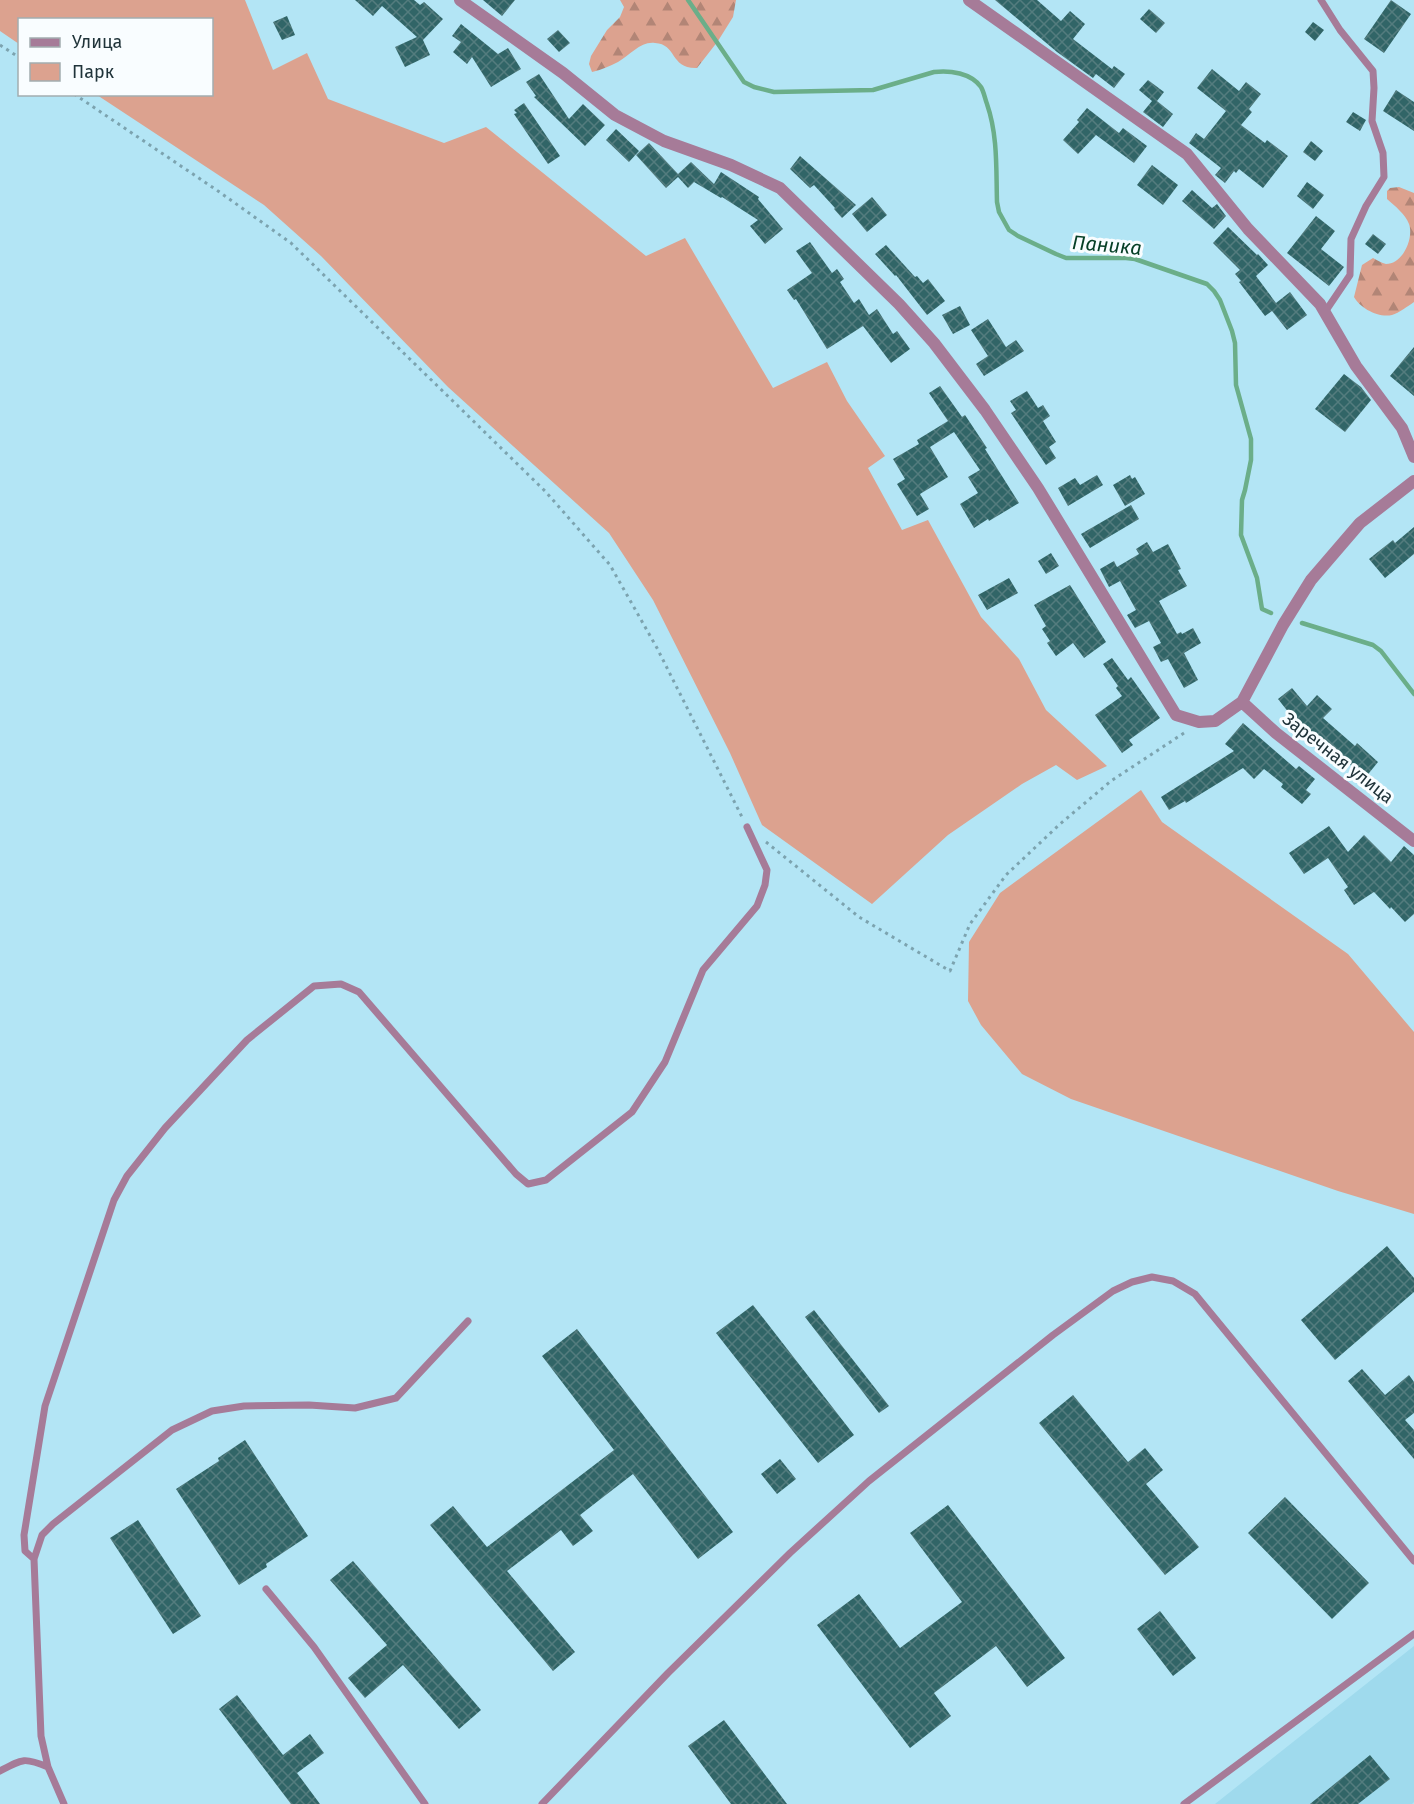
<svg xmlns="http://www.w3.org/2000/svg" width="1414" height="1804" viewBox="0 0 1414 1804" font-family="'Fira Sans',sans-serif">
<defs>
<pattern id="forest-firs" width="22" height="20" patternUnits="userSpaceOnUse" patternTransform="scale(1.5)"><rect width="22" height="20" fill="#dca28f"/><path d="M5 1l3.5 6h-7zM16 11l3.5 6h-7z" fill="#b28576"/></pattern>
<pattern id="building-cross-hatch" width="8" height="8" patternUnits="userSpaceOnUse" patternTransform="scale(1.5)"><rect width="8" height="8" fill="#316567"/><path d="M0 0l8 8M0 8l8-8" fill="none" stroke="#547c7e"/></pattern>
</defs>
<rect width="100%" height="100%" fill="#b3e5f5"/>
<path fill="#9fdaed" d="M 1414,1646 L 1414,1802 L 1412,1804 L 1215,1804 Z"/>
<path fill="#dca28f" d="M 0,0 L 245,0 L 273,70 L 307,53 L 328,99 L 444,143 L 486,127 L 646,256 L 685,238 L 773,388 L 827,362 L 847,401 L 885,456 L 868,468 L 902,530 L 928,520 L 981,617 L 1019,659 L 1046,710 L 1107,766 L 1077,780 L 1056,765 L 1022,784 L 948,835 L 872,904 L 762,825 L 730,753 L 653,600 L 609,533 L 448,387 L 321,256 L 264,205 L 97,95 L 212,94 L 212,20 L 20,20 L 19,44 L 0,31 Z
M 1141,790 L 1162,822 L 1348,954 L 1414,1032 L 1414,1214 L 1338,1191 L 1071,1099 L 1022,1074 L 981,1025 L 968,1001 L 969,942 L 1000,893 Z"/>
<path fill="url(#forest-firs)" d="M 620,0 L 736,0 L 733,17 L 718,41 L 697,68 C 670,69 677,44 655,43 C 641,41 630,55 618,62 C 610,66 601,70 592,72 L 589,64 L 591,56 L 607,30 L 620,17 L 624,7 Z
M 1399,187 L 1414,193 L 1414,302 C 1408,306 1399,313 1392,315 C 1378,318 1360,308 1354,297 L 1362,265 L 1373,258 C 1377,260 1382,263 1386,264 C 1403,264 1414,238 1409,224 C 1405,214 1395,206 1387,199 L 1387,191 L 1390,188 Z"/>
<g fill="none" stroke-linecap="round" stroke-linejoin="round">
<path stroke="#6bae89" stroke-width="4.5" d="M 688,0 L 744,82 L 754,87 L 774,92 L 873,90 L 934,72 C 950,70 971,73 981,87 C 984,92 985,99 987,104 C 998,136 996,169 997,202 L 999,212 L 1009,230 L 1018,236 L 1056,254 L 1066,258 L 1126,258 L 1135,259 L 1207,284 L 1214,291 L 1220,300 L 1232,331 L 1235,343 L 1236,385 L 1251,439 L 1251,460 L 1245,490 L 1242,500 L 1241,535 L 1257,578 L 1262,609 L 1271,613
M 1302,623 L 1373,645 L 1381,651 L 1414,694"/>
</g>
<path fill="url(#building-cross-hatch)" d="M 355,0 L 414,0 L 420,5 L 424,2 L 443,19 L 423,40 L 430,55 L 405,67 L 395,47 L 417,37 L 382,6 L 373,16 Z
M 483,0 L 515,0 L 502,16 Z
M 995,0 L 1037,0 L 1061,21 L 1070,11 L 1085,24 L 1073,39 L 1112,69 L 1114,66 L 1125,74 L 1114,88 L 1096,74 L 1093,78 L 1057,52 Z
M 1391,0 L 1411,14 L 1384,53 L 1364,39 Z
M 1149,9 L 1165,23 L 1156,33 L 1140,19 Z
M 287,16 L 295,35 L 282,40 L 273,22 Z
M 1313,22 L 1324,30 L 1315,41 L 1305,32 Z
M 461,24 L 498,54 L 508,48 L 521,69 L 491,87 L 472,57 L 467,64 L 453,52 L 461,42 L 452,36 Z
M 558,30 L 570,43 L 559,52 L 547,39 Z
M 1212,69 L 1239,91 L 1246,82 L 1261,94 L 1249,109 L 1252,112 L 1241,125 L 1265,143 L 1267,140 L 1288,156 L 1263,188 L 1239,169 L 1236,173 L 1234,171 L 1225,183 L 1215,175 L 1221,168 L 1189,143 L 1196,133 L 1204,139 L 1226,111 L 1197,88 Z
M 539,74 L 569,119 L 583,104 L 605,125 L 585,146 L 534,97 L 536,96 L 526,82 Z
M 1148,80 L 1164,92 L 1157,101 L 1173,114 L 1163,127 L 1143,112 L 1152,101 L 1139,90 Z
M 1396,90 L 1414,102 L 1414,131 L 1383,111 Z
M 524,103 L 560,156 L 548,164 L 514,114 L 517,113 L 514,110 Z
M 1087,108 L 1119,133 L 1123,128 L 1147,146 L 1134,163 L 1096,135 L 1078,154 L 1063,140 L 1079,122 L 1077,120 Z
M 1353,112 L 1366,120 L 1360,131 L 1346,122 Z
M 616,129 L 639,151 L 629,162 L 606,140 Z
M 1311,141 L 1323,151 L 1315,161 L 1303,152 Z
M 649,143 L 678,174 L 691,162 L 714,184 L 721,172 L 759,197 L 758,199 L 783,229 L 765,244 L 750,226 L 758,220 L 722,197 L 721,198 L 694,182 L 688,188 L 678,177 L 666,188 L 636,155 Z
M 800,156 L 856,205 L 842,218 L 834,209 L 835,208 L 814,185 L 810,188 L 790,169 Z
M 1152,165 L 1178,185 L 1163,205 L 1137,185 Z
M 1307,182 L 1324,195 L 1313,209 L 1297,196 Z
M 1192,190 L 1212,208 L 1217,204 L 1226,216 L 1214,229 L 1182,201 Z
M 872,197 L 887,215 L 867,232 L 852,214 Z
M 1316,216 L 1335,231 L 1321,249 L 1344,267 L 1329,286 L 1287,253 Z
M 1228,227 L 1257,255 L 1258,254 L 1268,265 L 1256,276 L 1276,303 L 1290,292 L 1307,315 L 1287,330 L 1272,311 L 1265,316 L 1239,282 L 1241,281 L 1235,274 L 1240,270 L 1213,243 Z
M 1373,234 L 1386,244 L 1378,254 L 1365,244 Z
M 810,242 L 832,273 L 837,269 L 844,279 L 840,282 L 854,303 L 859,299 L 869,315 L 877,309 L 893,334 L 897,331 L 910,349 L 891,363 L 863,326 L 827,349 L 796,299 L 794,300 L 787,290 L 812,273 L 796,251 Z
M 886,245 L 915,277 L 917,276 L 923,283 L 928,279 L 945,301 L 927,315 L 896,275 L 895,276 L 875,254 Z
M 960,306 L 970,325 L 953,334 L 942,315 Z
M 988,319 L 1006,347 L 1016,340 L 1024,351 L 984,376 L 976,364 L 988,356 L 971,330 Z
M 1414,347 L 1414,396 L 1390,376 Z
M 1344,374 L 1361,387 L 1371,400 L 1345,432 L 1315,409 Z
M 940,386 L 962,417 L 965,415 L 987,448 L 985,449 L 1019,503 L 989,521 L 988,519 L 974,528 L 960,504 L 978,493 L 968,477 L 980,470 L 954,432 L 930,447 L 948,477 L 920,494 L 929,509 L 917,516 L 897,484 L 905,479 L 893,459 L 919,444 L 917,440 L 948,421 L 929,393 Z
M 1027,391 L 1038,408 L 1043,405 L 1050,416 L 1043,421 L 1056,442 L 1049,447 L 1056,458 L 1046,465 L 1011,413 L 1016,410 L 1010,401 Z
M 1097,475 L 1103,485 L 1068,506 L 1058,488 L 1075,478 L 1080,485 Z
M 1130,475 L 1132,479 L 1135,477 L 1145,494 L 1125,506 L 1113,485 Z
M 1131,505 L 1139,519 L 1090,548 L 1081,534 Z
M 1414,527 L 1414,554 L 1385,578 L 1369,559 L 1393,540 L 1395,543 Z
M 1147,542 L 1153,552 L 1168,544 L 1181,569 L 1178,570 L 1187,586 L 1159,601 L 1177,634 L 1181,632 L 1182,634 L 1193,628 L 1201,643 L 1184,653 L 1198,680 L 1184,688 L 1168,659 L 1161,662 L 1153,647 L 1161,643 L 1149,621 L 1135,628 L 1127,615 L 1136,610 L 1120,581 L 1109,587 L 1100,569 L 1114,561 L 1117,567 L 1139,554 L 1136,549 Z
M 1051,553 L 1059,566 L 1046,574 L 1038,561 Z
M 1009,578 L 1018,593 L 987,610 L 978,595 Z
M 1070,585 L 1106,642 L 1084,658 L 1073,643 L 1056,656 L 1047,643 L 1050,641 L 1042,629 L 1046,626 L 1034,605 Z
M 1112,658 L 1128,680 L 1131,677 L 1160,718 L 1129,740 L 1133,745 L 1122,753 L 1095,715 L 1122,696 L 1116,688 L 1118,686 L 1103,664 Z
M 1292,688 L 1307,706 L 1317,695 L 1332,709 L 1323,718 L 1355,746 L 1357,743 L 1378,762 L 1365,778 L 1337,753 L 1332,758 L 1307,735 L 1304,738 L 1290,724 L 1292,721 L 1286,715 L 1289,713 L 1278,699 Z
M 1243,723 L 1296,769 L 1299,766 L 1315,779 L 1306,790 L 1311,794 L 1302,804 L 1281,787 L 1283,784 L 1264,769 L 1254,779 L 1243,768 L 1186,803 L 1185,801 L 1169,810 L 1161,797 L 1234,751 L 1225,744 Z
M 1329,826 L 1348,852 L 1364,835 L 1391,862 L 1404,846 L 1414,855 L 1414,914 L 1405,922 L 1391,907 L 1390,909 L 1374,892 L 1354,905 L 1344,890 L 1348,887 L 1328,858 L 1304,874 L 1289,853 Z
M 1387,1246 L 1414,1278 L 1414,1292 L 1335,1360 L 1301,1320 Z
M 753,1305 L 854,1435 L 818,1463 L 716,1333 Z
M 814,1310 L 889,1406 L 879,1413 L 805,1317 Z
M 577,1329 L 733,1532 L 698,1559 L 633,1474 L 580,1515 L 593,1531 L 573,1546 L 561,1530 L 507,1571 L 575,1652 L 553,1671 L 430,1525 L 453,1506 L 487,1547 L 614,1450 L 542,1356 Z
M 1362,1369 L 1385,1395 L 1409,1375 L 1414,1382 L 1414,1413 L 1405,1420 L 1414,1430 L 1414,1459 L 1348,1381 Z
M 1073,1395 L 1128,1462 L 1145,1448 L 1163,1470 L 1146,1484 L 1199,1547 L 1165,1575 L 1039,1423 Z
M 245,1440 L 308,1536 L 266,1564 L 267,1567 L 239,1585 L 176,1489 L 219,1461 L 218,1458 Z
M 780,1459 L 796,1479 L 777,1494 L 761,1474 Z
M 1285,1497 L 1369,1583 L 1332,1619 L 1248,1533 Z
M 948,1505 L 1065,1658 L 1027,1687 L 996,1646 L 934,1693 L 951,1716 L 910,1748 L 817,1625 L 859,1594 L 900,1648 L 962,1602 L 910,1533 Z
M 138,1520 L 201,1616 L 173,1634 L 110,1538 Z
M 353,1561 L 481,1710 L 459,1729 L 403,1665 L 365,1698 L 348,1678 L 387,1645 L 330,1580 Z
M 1160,1611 L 1196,1658 L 1173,1676 L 1137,1629 Z
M 237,1695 L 283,1755 L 310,1734 L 324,1753 L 297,1773 L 320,1804 L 291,1804 L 219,1709 Z
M 724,1720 L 787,1804 L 731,1804 L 688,1746 Z
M 1370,1755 L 1390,1779 L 1358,1804 L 1310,1804 Z"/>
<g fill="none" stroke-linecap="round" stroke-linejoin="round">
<path stroke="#7ca3af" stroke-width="3" stroke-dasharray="3 4.5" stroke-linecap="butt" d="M 0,45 L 20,58
M 74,94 L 218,191 L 291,243 L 545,491 L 610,565 L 657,648 L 743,819
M 766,842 L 859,917 L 950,971 L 970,924 L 1006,875 L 1060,824 L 1111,781 L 1187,731"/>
<path stroke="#a67b98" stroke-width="7" d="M 1321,0 L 1340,30 L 1373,71 L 1374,88 L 1372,121 L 1383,153 L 1384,177 L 1366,206 L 1351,239 L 1350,275 L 1325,312
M 34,1559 L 25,1551 L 24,1535 L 45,1406 L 114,1200 L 127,1176 L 165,1128 L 247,1040 L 314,986 L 341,984 L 359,992 L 516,1174 L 528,1184 L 546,1180 L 632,1112 L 665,1062 L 703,970 L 757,906 L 765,885 L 767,870 L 747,827
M 266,1589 L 314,1647 L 425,1804
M 0,1771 C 22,1759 24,1757 48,1767
M 64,1804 L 48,1767 L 41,1736 L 34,1559 L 42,1535 L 53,1524 L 172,1430 L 212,1411 L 244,1406 L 309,1405 L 355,1408 L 396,1398 L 468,1321
M 542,1804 L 668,1673 L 790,1553 L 869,1481 L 1053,1335 L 1113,1291 L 1132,1282 L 1152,1277 L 1173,1281 L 1195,1294 L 1414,1561
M 1184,1804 L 1414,1634"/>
<path stroke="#a67b98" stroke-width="12" d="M 460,0 L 563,73 L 615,115 L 664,141 L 731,165 L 780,188 L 899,304 L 934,343 L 985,410 L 1038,488 L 1176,715 L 1199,722 L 1215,721 L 1242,702 L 1283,625 L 1311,580 L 1360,523 L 1414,481
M 969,0 L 1187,154 L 1248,229 L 1320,304 L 1356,366 L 1402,428 L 1414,457
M 1242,702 L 1276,733 L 1414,841"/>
</g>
<g text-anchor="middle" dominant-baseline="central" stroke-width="6" stroke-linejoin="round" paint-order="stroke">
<g font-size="18" fill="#20343a" stroke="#f9fdff">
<text transform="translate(1338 758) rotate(38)">Заречная улица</text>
</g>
<g font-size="20" font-style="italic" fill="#074027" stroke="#f9fdff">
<text transform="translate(1107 245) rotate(5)">Паника</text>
</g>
</g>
<rect x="18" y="18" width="195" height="78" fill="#f9fdff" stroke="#a2adb0" stroke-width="1.5"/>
<rect x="30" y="38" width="30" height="9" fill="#a67b98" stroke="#a2adb0" stroke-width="1.5"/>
<text x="72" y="48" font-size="18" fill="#20343a">Улица</text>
<rect x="30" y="63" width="30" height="18" fill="#dca28f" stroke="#a2adb0" stroke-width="1.5"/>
<text x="72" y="78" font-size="18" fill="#20343a">Парк</text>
</svg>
